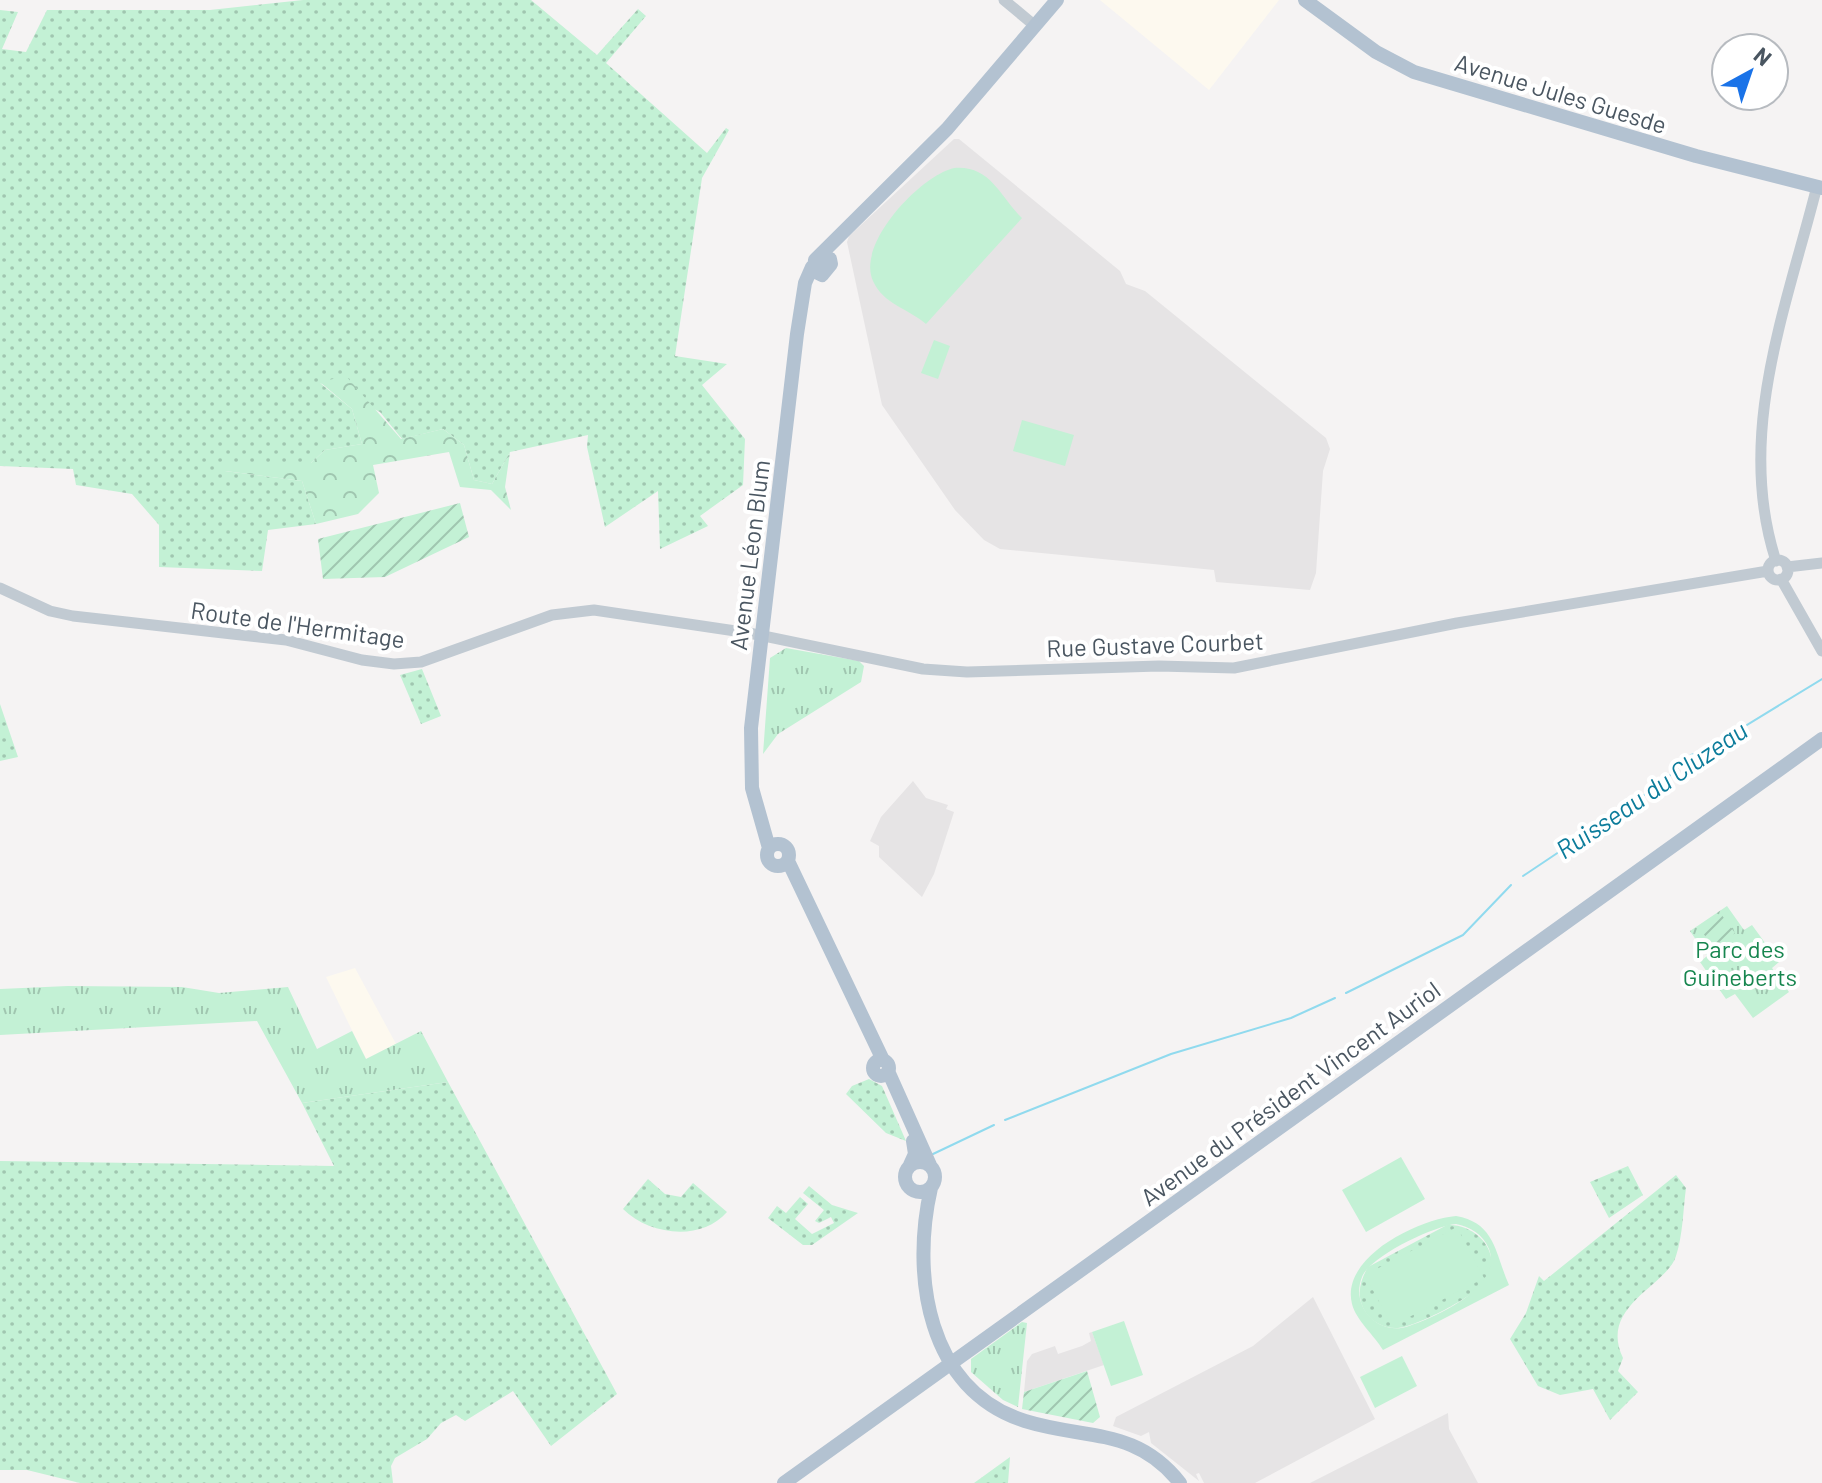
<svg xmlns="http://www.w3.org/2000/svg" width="1822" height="1483" viewBox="0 0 1822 1483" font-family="Barlow,sans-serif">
<defs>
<pattern id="grass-dots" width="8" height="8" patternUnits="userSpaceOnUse" patternTransform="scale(2)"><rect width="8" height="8" fill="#c3f1d5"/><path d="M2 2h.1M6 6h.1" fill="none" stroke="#a0c6b0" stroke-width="1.8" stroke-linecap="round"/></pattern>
<pattern id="forest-crowns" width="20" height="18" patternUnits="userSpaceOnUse" patternTransform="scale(2)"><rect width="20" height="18" fill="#c3f1d5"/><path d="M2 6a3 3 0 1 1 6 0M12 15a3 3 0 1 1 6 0" fill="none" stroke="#a0c6b0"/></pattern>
<pattern id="park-tufts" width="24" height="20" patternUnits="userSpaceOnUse" patternTransform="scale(2)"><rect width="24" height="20" fill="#c3f1d5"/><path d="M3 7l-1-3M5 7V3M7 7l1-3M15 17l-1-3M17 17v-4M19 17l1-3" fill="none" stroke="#a0c6b0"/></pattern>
<pattern id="garden-furrows" width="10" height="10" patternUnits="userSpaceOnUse" patternTransform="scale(2)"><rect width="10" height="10" fill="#c3f1d5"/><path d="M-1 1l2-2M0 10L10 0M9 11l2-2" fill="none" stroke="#a0c6b0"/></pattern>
</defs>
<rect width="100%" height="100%" fill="#f5f3f3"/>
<path fill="#fdf9ef" d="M 1100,0 L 1279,0 L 1209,90 Z
M 355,968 L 396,1044 L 366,1059 L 326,977 Z"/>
<path fill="#e6e4e5" d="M 954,139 L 959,139 L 1120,271 L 1126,284 L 1145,291 L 1326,438 L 1330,449 L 1323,471 L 1316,573 L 1310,590 L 1216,582 L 1214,570 L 1000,549 L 984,540 L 955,510 L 882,405 L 847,242 L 849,236 Z
M 913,781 L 926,798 L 948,805 L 946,809 L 954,812 L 934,874 L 922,897 L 879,857 L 879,846 L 870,841 L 881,817 Z
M 1313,1297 L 1375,1419 L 1255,1483 L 1204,1483 L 1199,1473 L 1196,1474 L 1199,1481 L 1151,1443 L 1149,1432 L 1141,1436 L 1113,1426 L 1116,1417 L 1253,1346 Z
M 1092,1332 L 1104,1365 L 1024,1392 L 1027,1361 L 1032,1354 L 1055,1346 L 1058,1354 L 1082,1346 L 1091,1341 L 1089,1333 Z
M 1448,1413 L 1449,1429 L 1478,1483 L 1310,1483 Z"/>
<path fill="url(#grass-dots)" d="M 303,0 L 531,0 L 597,55 L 638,9 L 646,16 L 606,63 L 707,153 L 726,128 L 729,130 L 702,178 L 675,356 L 727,364 L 702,385 L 745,439 L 743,485 L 700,516 L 708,526 L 660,549 L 658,491 L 605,527 L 587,447 L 588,435 L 510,452 L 492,484 L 474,480 L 464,445 L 443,429 L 402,439 L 380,412 L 320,383 L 352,409 L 362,444 L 325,450 L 311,463 L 225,471 L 302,481 L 316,524 L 268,530 L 262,571 L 159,567 L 159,525 L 132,494 L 76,485 L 73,469 L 0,466 L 0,10 L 18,12 L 2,49 L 26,52 L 47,10 L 210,10 Z
M 422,669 L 441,716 L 421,724 L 400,675 Z
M 0,704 L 18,757 L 0,761 Z
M 869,1079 L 882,1086 L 906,1141 L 886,1133 L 846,1094 L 852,1086 Z
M 448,1082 L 617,1394 L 551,1446 L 513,1391 L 465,1421 L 456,1415 L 441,1423 L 427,1439 L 395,1458 L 391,1466 L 393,1483 L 80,1483 L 27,1470 L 0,1470 L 0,1161 L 334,1166 L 302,1103 Z
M 1628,1166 L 1643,1195 L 1609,1218 L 1590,1182 Z
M 1676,1175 L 1686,1188 C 1683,1210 1683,1235 1676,1256 C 1667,1286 1598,1306 1623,1358 L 1618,1371 L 1638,1392 L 1610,1420 L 1593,1389 L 1560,1395 L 1538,1386 L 1510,1339 L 1526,1313 L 1539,1276 L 1544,1281 Z
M 648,1179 L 665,1194 L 681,1197 L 693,1183 L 727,1212 C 701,1242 649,1235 623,1209 Z
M 809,1186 L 832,1205 L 858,1213 L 812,1245 L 803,1245 L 768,1218 L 777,1206 L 786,1213 L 800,1197 L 808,1204 L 795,1219 L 812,1234 L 834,1223 L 831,1217 L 819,1223 L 815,1221 L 824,1210 L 803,1193 Z
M 1447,1225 C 1476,1223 1505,1254 1485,1282 C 1475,1296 1416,1327 1398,1328 C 1386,1329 1373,1323 1366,1313 C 1356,1298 1359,1282 1368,1267 Z
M 1010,1457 L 1008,1483 L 974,1483 Z"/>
<path fill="url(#forest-crowns)" d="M 346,376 L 401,439 L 443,429 L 464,445 L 474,480 L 492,484 L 510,452 L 505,487 L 511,510 L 491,490 L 460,487 L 449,452 L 373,465 L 379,493 L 358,514 L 316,524 L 302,481 L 225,471 L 224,463 L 311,463 L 325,450 L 362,444 L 352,409 L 320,382 Z"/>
<path fill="url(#park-tufts)" d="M 786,648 L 859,661 L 864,666 L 861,682 L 778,734 L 763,754 L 770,658 Z
M 1727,906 L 1744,930 L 1752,925 L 1779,962 L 1772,968 L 1789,992 L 1753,1018 L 1735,994 L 1726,999 L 1700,962 L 1707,956 L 1690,931 Z
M 68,986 L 182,987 L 219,993 L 288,987 L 317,1049 L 352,1031 L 366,1059 L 421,1031 L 448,1082 L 302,1103 L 257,1021 L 0,1035 L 0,989 Z
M 1022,1322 L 1027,1323 L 1018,1407 L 1003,1400 L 971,1372 L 971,1359 Z"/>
<path fill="url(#garden-furrows)" d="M 460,503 L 469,537 L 385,577 L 323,579 L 318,539 Z
M 1721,914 L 1735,933 L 1714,948 L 1700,929 Z
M 1087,1371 L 1100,1417 L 1093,1423 L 1022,1409 L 1024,1392 Z"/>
<path fill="#c3f1d5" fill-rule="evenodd" d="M 954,168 C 991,165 1000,197 1022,218 L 926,324 C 909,309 883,304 873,281 C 856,244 920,176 954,168 Z
M 934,340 L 950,346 L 938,379 L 921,373 Z
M 1022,420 L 1074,435 L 1065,466 L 1013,451 Z
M 1401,1157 L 1425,1199 L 1366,1232 L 1342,1190 Z
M 1456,1216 C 1496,1223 1495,1254 1509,1285 L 1383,1350 C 1374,1335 1356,1320 1352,1304 C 1340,1257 1419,1219 1456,1216 ZM 1456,1224 C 1470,1227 1483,1234 1489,1249 C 1503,1287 1438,1316 1409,1326 C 1379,1337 1350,1307 1362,1277 C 1370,1256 1434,1226 1456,1224 Z
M 1457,1227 L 1484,1278 L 1392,1326 L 1365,1275 Z
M 1124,1321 L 1143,1375 L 1111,1386 L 1092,1332 Z
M 1402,1356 L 1417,1386 L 1375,1408 L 1360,1377 Z"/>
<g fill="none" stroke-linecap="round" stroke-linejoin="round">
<path stroke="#90daee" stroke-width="2" d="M 1523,876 L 1662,783 L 1691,755 L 1706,750 L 1822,679
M 1346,993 L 1463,935 L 1511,885
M 1005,1120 L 1171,1054 L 1291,1018 L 1335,998
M 933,1154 L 994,1125"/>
<path stroke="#c1cad2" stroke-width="11" d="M 1004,0 L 1034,25
M1768 570a10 10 0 1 1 20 0a10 10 0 1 1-20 0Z
M 1776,561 C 1735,435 1786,309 1817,186
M 1787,567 L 1822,563
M 1781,579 L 1822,651
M 0,588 L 50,611 L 73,616 L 286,640 L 362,660 L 394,664 L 421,662 L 552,615 L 594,610 L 749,633 L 923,669 L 967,672 L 1159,666 L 1234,668 L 1457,623 L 1768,571"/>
<path stroke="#b3c2d1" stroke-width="14" d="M 1305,0 L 1376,52 L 1414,72 L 1696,156 L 1822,188
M 819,257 L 830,259 L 831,264 L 822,275 L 814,271 L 815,260 L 947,129 L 1057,0
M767 855a11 11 0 1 1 22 0a11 11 0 1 1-22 0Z
M 769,848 L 752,788 L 751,728 L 797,334 L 805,283 L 812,267
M 788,861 L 883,1060
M873 1068a8 8 0 1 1 16 0a8 8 0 1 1-16 0Z
M 888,1071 L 930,1165
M905 1177a15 15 0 1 1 30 0a15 15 0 1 1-30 0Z
M 910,1165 L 915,1154 L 913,1141
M 931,1188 C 911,1275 927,1390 1025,1421 C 1086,1440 1136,1427 1180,1483
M 784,1483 L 1822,739"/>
</g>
<g text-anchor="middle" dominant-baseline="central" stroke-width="8" stroke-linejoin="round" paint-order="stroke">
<g font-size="24" fill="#4a5661" stroke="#fff">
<text transform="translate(1561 93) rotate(17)">Avenue Jules Guesde</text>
<text transform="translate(749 555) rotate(-83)">Avenue Léon Blum</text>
<text transform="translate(298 624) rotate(8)">Route de l'Hermitage</text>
<text transform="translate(1155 644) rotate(-2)">Rue Gustave Courbet</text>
<text transform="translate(1290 1093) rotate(-36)">Avenue du Président Vincent Auriol</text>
</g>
<g font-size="24" fill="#17864f" stroke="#fff">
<text x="1740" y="948">Parc des<tspan x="1740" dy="28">Guineberts</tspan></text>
</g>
<g font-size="26" font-style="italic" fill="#0c7c9b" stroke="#fff">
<text transform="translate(1651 789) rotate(-34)">Ruisseau du Cluzeau</text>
</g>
</g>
<g transform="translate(1750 72) rotate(40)"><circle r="38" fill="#ffffff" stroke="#b7bbc0" stroke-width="2"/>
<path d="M0-6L14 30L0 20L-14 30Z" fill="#1a73e8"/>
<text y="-12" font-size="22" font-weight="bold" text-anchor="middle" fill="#4a5661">N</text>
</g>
</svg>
